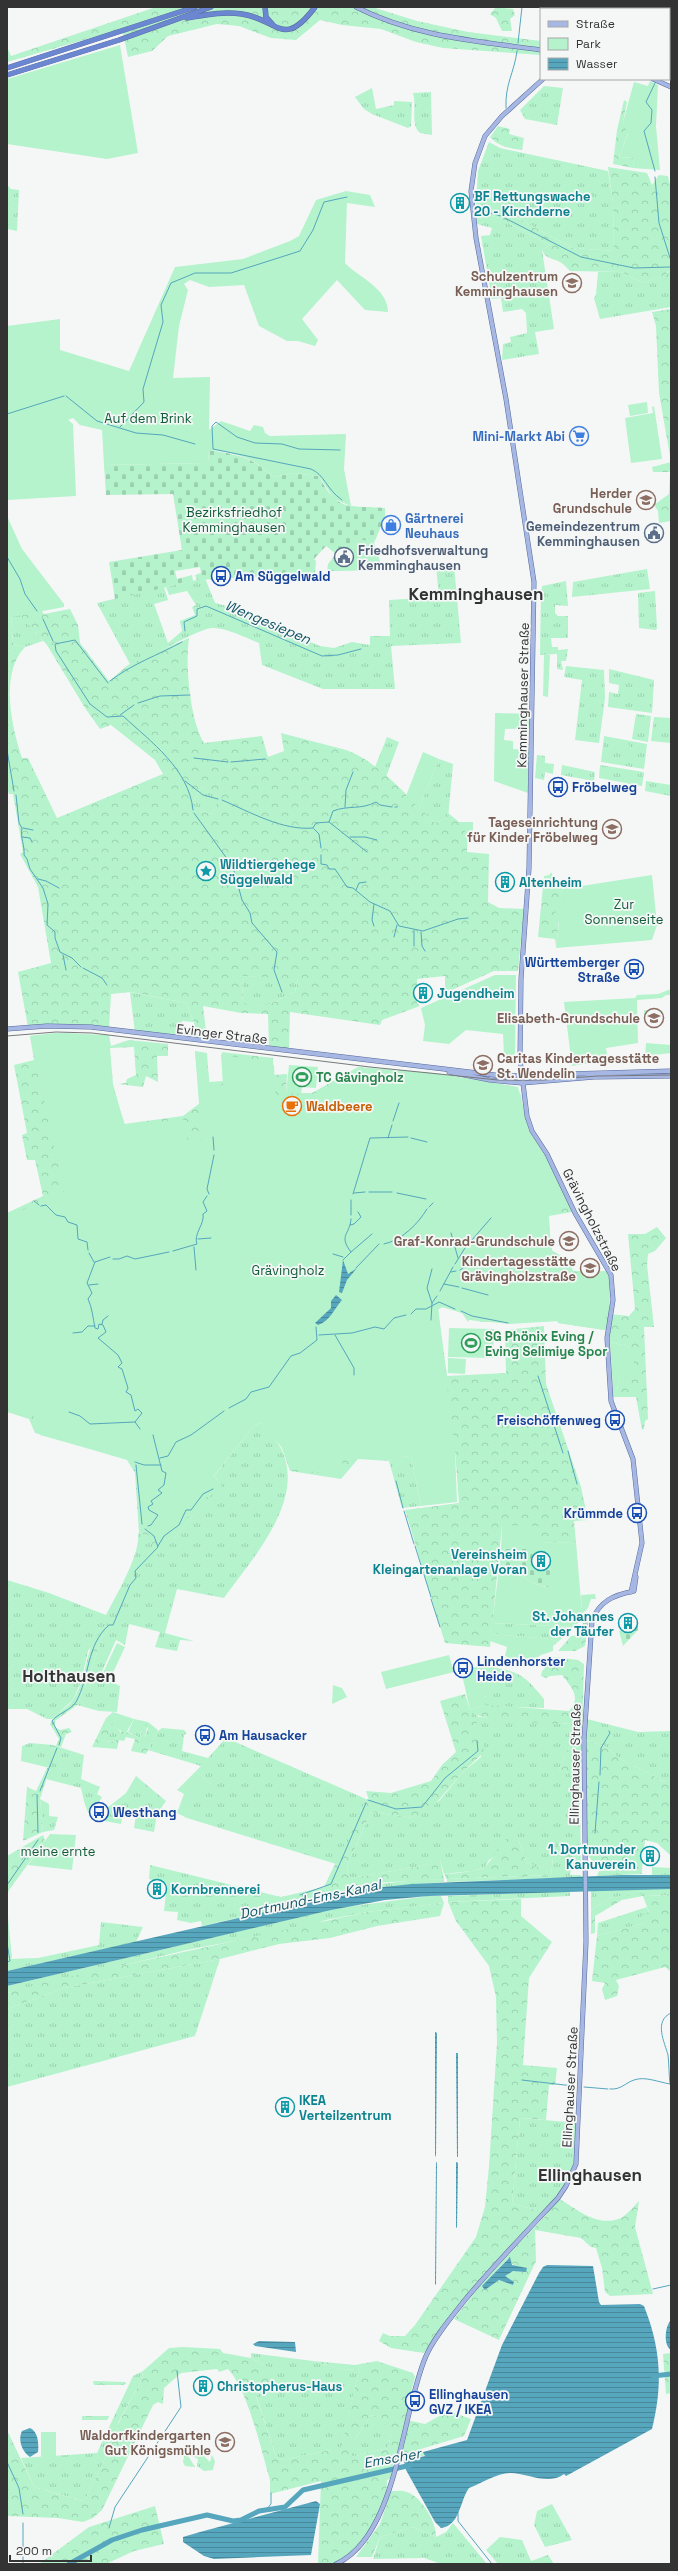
<svg xmlns="http://www.w3.org/2000/svg" width="678" height="2571" viewBox="0 0 678 2571" font-family="'Space Grotesk',sans-serif">
<defs>
<pattern id="grass-tufts" width="24" height="20" patternUnits="userSpaceOnUse"><rect width="24" height="20" fill="#b4f3cc"/><path d="M3 7l-1-3M5 7V3M7 7l1-3M15 17l-1-3M17 17v-4M19 17l1-3" fill="none" stroke="#9bd1b0"/></pattern>
<pattern id="forest-crowns" width="20" height="18" patternUnits="userSpaceOnUse"><rect width="20" height="18" fill="#b4f3cc"/><path d="M2 6a3 3 0 1 1 6 0M12 15a3 3 0 1 1 6 0" fill="none" stroke="#9bd1b0"/></pattern>
<pattern id="cemetery-stones" width="16" height="16" patternUnits="userSpaceOnUse"><rect width="16" height="16" fill="#b4f3cc"/><path d="M2 7V4a2 2 0 0 1 4 0v3zM10 15v-3a2 2 0 0 1 4 0v3z" fill="#9bd1b0"/></pattern>
<pattern id="water-rules" width="6" height="5" patternUnits="userSpaceOnUse"><rect width="6" height="5" fill="#56a6bd"/><path d="M0 2.5h6" fill="none" stroke="#48889a"/></pattern>
</defs>
<rect width="100%" height="100%" fill="#f5f7f7"/>
<path fill="url(#grass-tufts)" d="M 544,86 L 563,88 L 557,125 L 525,119 L 520,110 Z
M 372,88 L 376,109 L 394,105 L 394,101 L 412,102 L 411,126 L 408,128 L 372,114 L 364,109 L 355,97 Z
M 431,92 L 432,135 L 420,133 C 410,125 417,105 413,93 Z
M 489,142 L 500,148 L 608,171 L 613,203 L 614,251 L 573,248 L 517,218 L 476,205 L 478,171 Z
M 7,185 L 11,189 L 19,190 L 17,231 L 7,229 Z
M 476,212 L 499,218 L 550,245 L 542,250 L 554,329 L 535,332 L 539,354 L 502,360 L 503,344 L 511,342 L 510,337 L 527,333 L 526,313 L 522,309 L 503,312 L 501,298 L 492,299 L 481,236 L 490,235 L 492,228 L 477,224 Z
M 671,271 L 671,307 L 600,319 L 594,298 L 596,295 L 598,272 L 621,272 L 643,283 Z
M 7,560 L 36,615 L 21,615 L 43,641 L 25,647 L 13,644 Z
M 436,565 L 454,565 L 461,643 L 391,646 L 395,689 L 323,689 L 262,665 L 259,643 C 246,638 229,629 215,628 C 199,626 152,659 130,664 L 97,603 L 164,587 L 168,600 L 154,604 L 168,643 L 182,631 L 180,621 L 195,615 L 192,607 L 196,605 L 187,591 L 169,595 L 166,587 L 205,578 L 215,603 L 250,612 L 269,625 L 320,646 L 334,648 L 352,642 L 370,645 L 370,636 L 390,636 L 389,600 L 439,597 Z
M 647,569 L 650,589 L 572,597 L 573,582 Z
M 566,581 L 568,606 L 555,605 L 555,613 L 558,616 L 568,616 L 568,638 L 551,638 L 552,647 L 558,647 L 558,650 L 568,649 L 566,661 L 561,661 L 563,670 L 557,669 L 557,654 L 540,655 L 541,593 L 542,586 Z
M 655,591 L 657,628 L 656,630 L 639,628 L 638,593 Z
M 566,666 L 604,670 L 605,698 L 599,743 L 575,740 L 582,680 L 564,677 Z
M 609,669 L 654,680 L 652,713 L 608,707 L 609,692 L 618,694 L 619,685 L 609,683 Z
M 636,714 L 651,716 L 648,742 L 632,739 Z
M 654,717 L 671,718 L 671,743 L 651,741 Z
M 604,736 L 647,744 L 644,769 L 601,762 Z
M 387,737 L 399,742 L 386,777 L 375,767 Z
M 537,755 L 545,756 L 545,763 L 554,764 L 553,774 L 545,772 L 544,780 L 535,778 Z
M 439,759 L 453,764 L 448,818 L 435,823 L 419,808 Z
M 562,765 L 595,772 L 594,781 L 561,775 Z
M 600,765 L 644,772 L 642,786 L 599,778 Z
M 646,781 L 671,785 L 671,796 L 645,791 Z
M 202,787 L 221,797 L 212,814 L 194,809 L 193,801 Z
M 242,976 L 298,978 L 295,992 L 265,1006 L 243,1005 Z
M 130,992 L 186,1003 L 194,1022 L 182,1021 L 181,1037 L 135,1033 Z
M 262,1423 C 268,1427 271,1434 275,1439 C 314,1492 254,1556 224,1598 L 177,1589 L 165,1633 L 194,1641 L 180,1640 L 177,1651 L 155,1647 L 160,1632 L 129,1624 L 125,1645 L 116,1640 L 100,1676 L 120,1686 L 117,1712 L 99,1711 L 77,1705 L 89,1677 L 102,1637 L 119,1620 L 113,1618 L 88,1651 L 81,1682 L 73,1700 L 64,1708 L 52,1719 L 47,1719 L 27,1709 L 8,1709 L 7,1580 L 49,1593 L 106,1615 C 116,1595 141,1554 138,1533 L 174,1538 L 221,1483 L 213,1477 L 255,1425 Z
M 411,1456 L 421,1506 L 402,1508 L 389,1461 L 395,1457 Z
M 492,1623 L 573,1627 L 558,1642 L 550,1639 L 491,1634 Z
M 497,1668 C 522,1672 528,1680 544,1699 L 544,1708 L 485,1706 L 485,1697 L 496,1683 Z
M 470,1710 L 479,1717 L 570,1724 L 569,1747 L 559,1769 L 574,1775 L 571,1783 L 575,1806 L 580,1806 L 581,1869 L 571,1869 L 570,1875 L 581,1875 L 581,1877 L 447,1882 L 447,1879 L 551,1875 L 553,1858 L 540,1868 L 527,1863 L 518,1839 L 489,1860 L 485,1867 L 472,1871 L 444,1874 L 440,1860 L 427,1865 L 352,1878 L 348,1875 L 347,1865 L 371,1812 L 414,1818 L 440,1800 L 463,1772 L 481,1757 L 476,1720 L 472,1722 Z
M 134,1719 L 148,1722 L 145,1737 L 141,1731 L 140,1738 L 128,1732 Z
M 587,1719 L 638,1732 L 671,1731 L 671,1782 L 665,1782 L 619,1758 L 604,1746 L 586,1740 Z
M 114,1726 L 121,1732 L 115,1742 L 103,1741 Z
M 162,1728 L 184,1730 L 187,1733 L 184,1735 L 182,1751 L 208,1758 L 226,1738 L 366,1799 L 336,1864 L 187,1818 L 195,1797 L 211,1784 L 196,1771 L 201,1766 L 148,1750 L 157,1732 Z
M 30,1743 L 53,1745 L 84,1755 L 81,1779 L 100,1787 L 97,1794 L 102,1797 L 99,1802 L 107,1808 L 126,1793 L 136,1776 L 166,1801 L 157,1814 L 154,1832 L 134,1828 L 136,1814 L 123,1811 L 121,1824 C 88,1818 88,1820 81,1788 L 46,1779 L 50,1768 L 21,1761 L 22,1746 Z
M 40,1799 L 49,1804 L 49,1816 L 58,1817 L 54,1830 L 43,1832 Z
M 150,1865 L 281,1897 L 324,1887 L 327,1893 C 366,1885 404,1880 444,1879 L 444,1882 L 365,1889 L 202,1926 L 201,1921 L 191,1923 L 177,1920 L 178,1912 L 164,1911 L 167,1884 L 149,1879 Z
M 652,1867 L 671,1868 L 671,1875 L 652,1875 Z
M 642,1869 L 642,1874 L 597,1876 L 599,1871 Z
M 650,1888 L 671,1889 L 671,1895 L 612,1897 L 591,1910 L 591,1890 Z
M 570,1891 L 570,1896 L 448,1902 L 448,1896 Z
M 428,1896 L 441,1896 L 444,1903 L 367,1912 L 326,1920 L 306,1927 L 187,1950 L 7,1993 L 7,1986 L 338,1908 Z
M 647,1907 L 649,1913 L 644,1923 L 597,1936 L 598,1923 Z
M 101,1922 L 143,1927 L 136,1942 L 7,1971 L 7,1959 L 38,1958 L 99,1945 Z
M 220,1959 L 195,2036 L 7,2087 L 7,2009 L 64,1988 Z
M 520,2118 L 579,2123 C 576,2170 575,2176 545,2212 L 512,2204 Z
M 251,2353 L 313,2361 L 338,2369 L 359,2370 L 340,2454 L 332,2453 L 330,2450 L 281,2460 L 276,2457 L 256,2395 L 266,2390 L 271,2382 L 269,2368 L 251,2358 Z
M 143,2371 L 142,2379 L 118,2423 L 117,2433 L 86,2498 L 82,2501 L 76,2499 L 34,2487 L 21,2458 L 97,2453 L 133,2376 Z
M 93,2381 L 125,2382 L 126,2383 L 124,2385 L 94,2385 Z
M 371,2415 L 387,2419 L 391,2434 L 388,2448 L 351,2457 L 351,2445 Z
M 82,2416 L 109,2416 L 109,2417 L 107,2420 L 82,2420 Z
M 196,2450 L 209,2453 L 204,2456 L 210,2462 L 212,2455 L 215,2461 L 213,2470 L 204,2471 L 197,2466 L 198,2459 L 192,2456 Z
M 185,2451 L 195,2467 L 185,2466 L 183,2462 Z
M 552,2504 L 572,2540 L 545,2547 L 534,2525 L 537,2511 Z
M 453,2523 L 487,2564 L 441,2564 L 424,2558 L 373,2559 L 380,2537 L 413,2527 L 436,2537 L 446,2532 Z
M 500,2537 L 522,2540 L 531,2561 L 548,2555 L 554,2564 L 498,2564 L 486,2550 Z"/>
<path fill="url(#forest-crowns)" fill-rule="evenodd" d="M 156,7 L 372,7 L 417,21 L 468,32 L 541,41 L 541,55 L 443,48 L 416,42 L 381,29 L 342,25 L 320,20 L 296,40 L 271,38 L 239,26 L 217,24 L 168,36 L 152,51 L 128,57 L 122,29 L 7,62 L 7,47 L 11,56 Z
M 496,7 L 513,9 L 515,15 L 510,19 L 512,31 L 502,31 L 496,18 L 490,14 Z
M 624,100 L 627,102 L 623,122 L 628,133 L 619,157 L 634,158 L 633,168 L 613,164 L 617,130 Z
M 498,126 L 510,129 L 509,134 L 524,138 L 522,150 C 510,148 499,147 490,137 Z
M 608,167 L 647,173 L 652,185 L 659,175 L 668,176 L 671,189 L 671,271 L 667,272 L 665,278 L 660,276 L 643,283 L 621,272 L 570,271 C 568,269 565,266 563,264 C 555,258 546,260 542,250 L 550,245 L 499,218 L 476,212 L 476,205 L 517,218 L 573,248 L 614,251 L 613,203 Z
M 671,309 L 671,521 L 659,523 L 658,511 L 654,505 L 669,494 L 670,472 L 653,472 L 652,467 L 671,462 L 659,393 L 656,326 L 652,312 Z
M 7,550 L 33,600 L 44,614 L 70,609 L 78,625 L 80,643 L 109,681 L 128,665 L 189,638 C 185,665 190,720 204,743 L 262,736 L 268,757 L 284,751 L 281,733 L 346,750 C 377,760 411,800 435,823 L 448,818 L 448,813 L 459,822 L 468,822 L 467,852 L 489,854 L 488,902 L 499,908 L 524,909 L 518,971 L 494,971 L 445,993 L 445,976 L 417,979 L 417,1003 L 420,1006 L 382,1020 L 380,1025 L 290,1012 L 289,1049 L 269,1046 L 268,1014 L 241,1013 L 203,1006 L 207,1039 L 195,1038 L 194,1022 L 186,1003 L 131,992 L 111,994 L 109,1029 L 28,1027 L 18,972 L 51,963 L 38,887 L 20,854 L 23,852 L 13,794 L 9,794 L 7,788 L 7,618 L 11,617 L 13,644 L 25,647 C 0,673 11,725 22,758 L 28,758 L 57,818 L 163,774 L 155,760 L 111,725 L 100,729 L 85,708 L 47,645 L 20,615 L 36,615 ZM 202,787 L 220,797 L 212,814 L 195,809 L 193,801 ZM 242,976 L 298,979 L 295,992 L 265,1006 L 243,1004 Z
M 550,873 L 552,873 L 553,883 L 562,889 L 556,948 L 555,939 L 538,937 L 544,876 L 550,875 Z
M 55,1033 L 109,1035 L 111,1046 L 129,1040 L 168,1044 L 168,1056 L 157,1056 L 158,1082 L 146,1076 L 143,1087 L 118,1084 L 126,1083 L 127,1079 L 136,1075 L 134,1047 L 110,1048 L 113,1084 L 124,1124 L 183,1116 L 200,1103 L 195,1051 L 207,1053 L 209,1082 L 223,1081 L 222,1052 L 273,1058 L 273,1075 L 287,1074 L 286,1093 L 312,1093 L 358,1067 L 435,1073 L 518,1087 L 529,1131 L 553,1168 L 572,1212 L 549,1216 L 551,1250 L 570,1261 L 573,1271 L 605,1271 L 611,1275 L 609,1314 L 629,1316 L 635,1309 L 628,1234 L 645,1234 L 657,1227 L 666,1238 L 655,1251 L 648,1254 L 647,1265 L 654,1327 L 644,1327 L 648,1419 L 645,1421 L 644,1429 L 642,1430 L 636,1397 L 613,1397 L 613,1390 L 617,1390 L 620,1374 L 631,1347 L 610,1342 L 606,1330 L 558,1323 L 557,1321 L 481,1322 C 467,1319 453,1304 438,1308 L 447,1376 L 506,1373 L 505,1330 L 544,1326 L 546,1384 L 581,1487 L 588,1520 L 574,1521 L 576,1542 L 538,1543 L 502,1525 L 490,1647 L 445,1643 L 405,1510 L 459,1503 L 455,1450 L 395,1457 L 389,1461 L 358,1459 L 341,1479 L 290,1471 L 280,1442 L 258,1410 L 208,1473 L 221,1483 L 222,1491 L 212,1494 L 174,1538 L 163,1546 L 149,1543 L 148,1535 L 139,1533 L 135,1473 L 127,1460 L 35,1433 L 29,1419 L 7,1412 L 7,1213 L 43,1196 L 35,1160 L 27,1160 L 22,1135 L 27,1133 L 14,1065 L 34,1060 L 30,1036 Z
M 589,1617 L 585,1646 L 575,1651 L 558,1651 L 571,1636 L 582,1635 L 584,1630 L 581,1626 L 586,1619 Z
M 113,1618 L 120,1620 L 102,1637 L 89,1677 L 77,1705 L 55,1721 L 55,1727 L 60,1730 L 69,1728 L 72,1732 L 66,1734 L 61,1747 L 56,1746 L 59,1739 L 50,1724 C 55,1712 66,1710 73,1700 C 92,1670 80,1644 113,1618 Z
M 555,1657 L 578,1660 L 584,1664 L 580,1806 L 575,1806 L 571,1783 L 573,1775 L 559,1769 L 569,1747 L 570,1724 C 552,1723 480,1723 471,1711 L 472,1721 L 476,1720 L 484,1747 L 483,1753 L 463,1772 L 430,1810 L 414,1818 L 371,1812 L 347,1865 L 348,1875 L 352,1878 L 427,1865 L 437,1858 L 440,1860 L 444,1879 L 375,1883 L 327,1893 L 324,1887 L 366,1799 L 369,1800 L 366,1791 L 391,1793 L 431,1781 L 442,1765 L 456,1752 L 440,1701 L 465,1694 L 470,1710 L 488,1705 L 569,1711 C 582,1697 571,1687 562,1675 L 550,1676 L 546,1678 L 541,1676 L 542,1671 L 545,1668 L 544,1661 Z
M 106,1718 L 113,1723 L 114,1727 L 103,1741 L 115,1742 L 122,1730 L 140,1738 L 141,1731 L 145,1737 L 148,1728 L 146,1726 L 148,1722 L 158,1730 L 146,1754 L 131,1751 L 135,1739 L 126,1737 L 124,1741 L 119,1740 L 117,1749 L 92,1747 Z
M 586,1740 L 604,1746 L 619,1758 L 665,1782 L 671,1782 L 671,1856 L 657,1843 L 645,1840 L 642,1869 L 599,1870 L 587,1854 Z
M 47,1768 L 50,1768 L 40,1799 L 43,1832 L 23,1841 L 27,1787 L 36,1791 Z
M 43,1835 L 45,1841 L 9,1890 L 7,1897 L 7,1856 Z
M 513,1836 L 518,1839 L 527,1863 L 540,1868 L 553,1857 L 551,1875 L 446,1879 L 445,1874 C 453,1874 480,1871 486,1866 C 495,1857 500,1839 513,1836 Z
M 642,1894 L 643,1896 L 671,1895 L 671,1972 L 665,1967 L 616,1980 L 619,1986 L 617,1996 L 605,2000 L 602,1989 L 605,1983 L 592,1981 L 597,1936 L 644,1923 L 641,1916 L 649,1912 L 643,1896 L 622,1900 L 595,1916 L 595,1933 L 591,1934 L 591,1910 L 612,1897 Z
M 521,1899 L 521,1916 L 552,1942 L 529,1978 L 523,2065 L 557,2068 L 555,2085 L 549,2085 L 546,2120 L 520,2118 L 512,2204 L 545,2212 L 516,2242 L 424,2353 L 391,2348 L 379,2341 L 383,2333 L 390,2336 L 405,2336 L 415,2325 L 476,2237 L 485,2207 L 489,2166 L 497,2043 L 496,1997 L 489,1966 L 456,1921 L 448,1902 Z
M 444,1903 L 440,1916 L 377,1926 L 330,1938 L 279,1944 L 220,1959 L 64,1988 L 7,2009 L 7,1993 L 50,1981 L 367,1912 Z
M 7,1906 L 12,1958 L 7,1959 Z
M 558,2198 C 577,2209 597,2228 621,2218 C 627,2215 634,2206 639,2201 L 635,2227 L 653,2294 L 610,2296 L 605,2292 L 602,2268 L 596,2248 L 591,2247 L 581,2238 L 535,2230 L 536,2261 L 499,2340 L 454,2319 L 487,2277 L 547,2214 ZM 508,2258 L 515,2267 L 527,2268 L 523,2271 L 513,2271 L 504,2276 L 514,2282 L 513,2285 L 499,2280 L 485,2290 L 485,2284 Z
M 183,2347 L 220,2349 L 223,2353 L 251,2358 L 269,2368 L 271,2377 L 269,2387 L 256,2396 L 276,2457 L 281,2460 L 330,2450 L 332,2453 L 340,2453 L 359,2370 L 338,2369 L 313,2361 L 355,2365 L 377,2361 L 413,2373 L 415,2377 L 409,2400 L 407,2420 L 425,2424 L 441,2415 L 440,2412 L 443,2409 L 471,2419 L 464,2436 L 421,2449 L 426,2455 L 393,2464 L 391,2478 L 387,2480 C 388,2511 366,2551 336,2563 C 332,2565 323,2564 318,2564 L 321,2481 L 270,2494 L 270,2480 C 261,2450 248,2390 228,2369 L 219,2372 L 217,2369 L 181,2373 L 164,2388 L 163,2404 L 158,2402 L 153,2405 L 102,2510 L 93,2518 L 83,2522 L 58,2518 L 7,2516 L 7,2430 L 34,2487 L 82,2501 L 86,2498 L 117,2433 L 118,2424 L 142,2379 L 143,2371 L 169,2348 ZM 371,2415 L 386,2419 L 386,2427 L 391,2434 L 388,2448 L 351,2457 L 351,2445 Z
M 671,2353 L 671,2393 L 666,2394 L 663,2354 Z
M 391,2491 C 396,2491 402,2490 407,2492 C 421,2496 437,2523 436,2537 L 413,2527 L 380,2537 L 372,2557 L 356,2557 L 380,2524 Z
M 155,2506 L 164,2544 L 134,2551 L 106,2564 L 39,2564 L 89,2527 Z"/>
<path fill="url(#cemetery-stones)" d="M 613,7 L 667,7 L 666,9 L 612,9 Z
M 209,450 C 234,454 254,457 273,477 L 294,473 L 319,476 C 337,512 348,505 385,508 L 385,517 L 374,543 L 357,539 L 351,554 L 349,552 L 338,566 L 337,571 L 327,571 L 328,564 L 336,554 L 326,546 L 314,559 L 316,561 L 315,574 L 197,580 L 195,575 L 201,573 L 200,567 L 175,571 L 177,579 L 192,575 L 193,581 L 115,599 L 109,562 L 182,550 L 173,494 L 106,495 L 104,465 L 208,463 Z
M 501,1549 L 537,1549 L 537,1564 L 551,1564 L 549,1588 L 533,1583 L 500,1562 Z
M 632,1618 L 637,1619 L 638,1630 L 623,1646 L 619,1631 L 631,1630 Z"/>
<path fill="#b4f3cc" d="M 120,45 L 138,153 L 107,159 L 7,144 L 7,79 Z
M 650,81 L 658,85 L 656,126 L 660,170 L 633,168 L 634,158 L 619,157 L 628,134 L 623,122 L 634,82 L 648,86 Z
M 346,191 L 370,195 L 375,207 L 347,203 L 345,263 C 358,277 388,288 388,312 L 365,310 L 337,280 L 302,319 L 318,340 L 315,346 L 298,341 L 287,341 L 259,326 L 244,285 L 209,287 L 190,280 L 184,284 L 188,290 L 179,326 L 173,378 L 210,377 L 209,430 L 221,421 L 250,431 L 254,425 L 263,427 L 265,433 L 270,436 L 346,434 L 344,469 L 351,506 L 334,499 L 319,476 L 294,473 L 273,477 C 255,458 234,452 209,450 L 208,463 L 104,465 L 102,430 L 80,425 L 73,418 L 68,420 L 73,424 L 76,496 L 7,500 L 7,326 L 60,319 L 60,350 L 129,371 L 175,267 L 243,259 L 290,241 L 299,236 L 316,200 Z
M 647,402 L 648,413 L 630,416 L 628,405 Z
M 654,406 L 662,459 L 631,463 L 625,418 L 653,413 L 652,407 Z
M 7,516 L 22,549 L 64,604 L 64,607 L 7,618 Z
M 357,538 L 374,543 L 383,570 L 337,571 L 338,566 L 349,552 L 351,554 Z
M 544,655 L 550,655 L 548,697 L 543,696 Z
M 495,713 L 531,714 L 530,728 L 505,729 L 504,740 L 513,741 L 513,749 L 529,750 L 528,793 L 494,781 Z
M618 748a6 6 0 1 1 12 0a6 6 0 1 1-12 0Z
M 423,752 L 439,759 L 419,808 L 406,796 Z
M 468,822 L 473,822 L 473,838 L 463,837 Z
M 652,875 L 657,925 L 652,940 L 556,948 L 559,922 L 553,923 L 553,913 L 558,912 L 558,921 L 562,889 Z
M 495,975 L 516,975 L 515,1055 L 504,1055 L 503,1034 L 466,1030 L 449,1044 L 423,1041 L 425,1025 L 421,1008 Z
M 671,989 L 671,995 L 666,995 L 662,998 L 637,1000 L 638,1043 L 606,1048 L 608,1060 L 572,1066 L 564,1002 L 635,998 L 637,995 L 658,994 Z
M 644,1010 L 663,1011 L 662,1020 L 644,1019 Z
M 66,1033 L 107,1036 L 112,1084 L 126,1128 L 183,1118 L 189,1147 L 202,1141 L 195,1052 L 206,1054 L 210,1087 L 223,1085 L 221,1054 L 274,1065 L 276,1105 L 286,1105 L 289,1112 L 302,1107 L 300,1099 L 339,1083 L 357,1071 L 368,1072 L 373,1069 L 432,1073 L 516,1087 L 521,1095 L 526,1124 L 530,1133 L 553,1170 L 569,1206 L 545,1214 L 557,1274 L 605,1271 L 610,1291 L 604,1330 L 558,1323 L 558,1321 L 510,1324 L 469,1320 L 468,1322 L 462,1313 L 442,1307 L 438,1310 L 455,1451 L 457,1502 L 421,1506 L 411,1456 L 388,1458 L 344,1457 L 339,1475 L 290,1469 L 282,1448 L 262,1423 L 255,1425 L 211,1479 L 214,1482 L 221,1483 L 218,1493 L 215,1492 L 206,1498 L 196,1512 L 189,1515 L 177,1534 L 159,1552 L 158,1549 L 151,1555 L 158,1546 C 157,1534 150,1533 140,1529 L 135,1461 L 40,1435 L 35,1417 L 7,1408 L 7,1217 L 64,1191 L 30,1036 Z
M 646,1043 L 671,1045 L 671,1053 L 645,1056 Z
M 289,1065 L 318,1067 L 316,1088 L 302,1087 L 301,1094 L 286,1093 Z
M 449,1328 L 494,1329 L 493,1358 L 448,1357 Z
M 610,1342 L 631,1347 L 635,1358 L 631,1376 L 620,1375 L 617,1390 L 613,1390 Z
M 448,1358 L 466,1359 L 465,1374 L 448,1373 Z
M 502,1525 L 538,1526 L 538,1543 L 576,1542 L 582,1613 L 581,1595 L 595,1594 L 596,1599 L 591,1599 L 588,1608 L 582,1614 L 583,1619 L 573,1627 L 492,1623 L 500,1562 L 533,1583 L 548,1588 L 551,1565 L 537,1564 L 537,1549 L 501,1549 Z
M 491,1634 L 550,1639 L 558,1642 L 553,1646 L 553,1651 L 541,1655 L 525,1666 L 508,1663 L 508,1657 L 505,1656 L 507,1647 L 490,1641 Z
M 117,1643 L 125,1647 L 110,1679 L 102,1675 Z
M 449,1655 L 454,1672 L 386,1689 L 381,1672 Z
M 486,1665 L 497,1668 L 497,1683 L 485,1697 L 485,1706 L 470,1710 L 461,1670 Z
M 333,1685 L 342,1688 L 347,1697 L 332,1704 Z
M 113,1712 L 134,1719 L 126,1733 L 117,1729 L 106,1718 Z
M 196,1771 L 211,1784 L 198,1798 L 195,1798 L 187,1818 L 177,1813 L 184,1794 L 177,1790 Z
M 50,1834 L 76,1835 L 72,1870 L 28,1865 Z
M 41,2432 L 56,2432 L 56,2458 L 41,2458 Z"/>
<path fill="url(#water-rules)" d="M 343,1260 L 348,1274 L 357,1268 L 347,1280 L 342,1293 L 339,1292 Z
M 336,1295 L 342,1300 C 334,1309 330,1321 318,1325 L 315,1323 L 331,1308 L 331,1301 Z
M 621,1875 L 671,1875 L 671,1889 L 428,1896 L 385,1900 L 331,1910 L 7,1986 L 7,1971 L 365,1889 L 412,1884 Z
M 435,2032 L 437,2033 L 436,2157 L 435,2155 Z
M 456,2053 L 458,2053 L 458,2157 L 457,2157 Z
M 436,2162 L 437,2163 L 436,2285 L 435,2284 Z
M 456,2162 L 458,2163 L 457,2228 L 456,2227 Z
M 510,2257 L 512,2265 L 527,2268 L 526,2272 L 513,2271 L 505,2276 L 514,2282 L 513,2285 L 499,2280 L 485,2290 L 482,2286 Z
M 547,2265 L 593,2266 L 599,2302 L 601,2305 L 640,2304 L 644,2306 C 661,2349 663,2384 652,2429 L 566,2476 L 564,2474 C 548,2486 528,2473 510,2473 C 497,2473 480,2484 469,2488 C 460,2500 460,2526 441,2528 L 435,2522 L 406,2470 L 404,2461 L 425,2456 L 423,2452 L 467,2440 L 502,2345 L 539,2273 L 543,2267 Z
M 671,2320 L 671,2350 C 663,2345 665,2326 671,2320 Z
M 259,2341 L 295,2342 L 296,2352 L 255,2346 L 253,2344 Z
M 30,2428 C 38,2431 39,2444 38,2452 L 30,2457 C 21,2451 18,2439 22,2431 Z
M 316,2501 L 320,2504 L 311,2555 L 214,2559 L 204,2556 L 183,2542 L 183,2537 L 200,2532 Z"/>
<g fill="none" stroke-linecap="round" stroke-linejoin="round">
<path stroke="#56a6bd" stroke-width="1" d="M 518,43 L 522,7
M 506,108 C 505,83 514,74 517,51
M 655,171 L 644,131 L 651,123 L 652,110 L 646,102 L 656,81
M 655,177 L 659,223 L 671,261
M 476,209 L 501,216 L 581,257 L 634,268 L 670,267
M 66,396 L 97,421 L 136,433 L 163,435 L 195,444
M 7,414 L 64,396
M 120,427 L 144,402 L 143,389 L 163,322 L 161,305 L 171,283 L 195,273 L 231,273 L 300,251 L 313,230 L 324,202 L 347,197
M 340,450 L 299,449 L 282,444 L 255,443 L 237,437 L 216,422 L 212,426 L 213,449 L 311,469 C 325,475 326,489 342,500
M 7,557 L 20,579 L 25,594 L 37,611
M 43,619 L 53,641
M 185,631 L 184,622 L 197,616 L 197,609 L 206,606 L 322,656 L 338,655 L 361,649
M 7,644 L 7,661
M 110,681 C 132,664 158,655 182,642
M 108,683 L 75,640 L 55,644 L 56,651 L 90,704 L 107,717 L 123,716 C 151,742 189,769 193,810
M 138,703 L 160,696 L 190,695
M 120,715 L 134,705
M 7,750 L 14,791
M 194,758 L 228,762
M 231,762 L 265,759
M 185,781 L 203,795 L 218,799
M 16,795 L 19,823 L 22,828 C 20,837 25,846 24,855 L 27,859 L 30,869 L 43,888 L 48,904 L 47,925 L 55,932 L 55,938 L 60,952 L 72,958 L 81,967
M 222,800 C 250,812 283,831 313,828
M 345,807 L 346,790 L 353,772
M 395,807 L 397,807
M 194,813 L 233,867 L 242,900 L 250,913 L 252,923 L 277,952 L 274,970 L 282,992
M 329,822 L 367,852
M 23,828 L 33,830
M 313,828 L 316,823 L 329,822 L 333,811 C 348,805 361,810 376,802 L 380,805 L 392,807
M 314,829 L 319,834 L 321,848
M 22,837 L 30,838 L 32,842
M 350,837 L 365,837 L 377,840
M 321,855 L 321,864 L 327,865 L 329,869 L 335,869 L 347,887 L 353,888 L 370,902 L 390,911 L 399,926 L 423,931 L 458,919 L 468,918
M 38,879 L 46,881 L 59,888
M 356,890 L 359,883 L 366,882
M 374,904 L 372,920 L 374,926
M 421,932 L 422,946 L 425,951
M 394,937 L 397,925
M 414,946 L 414,931
M 63,955 L 66,970
M 83,968 L 102,978 L 107,985
M 393,1121 L 399,1103
M 213,1137 L 214,1150
M 388,1138 L 392,1125
M 411,1138 L 427,1142
M 369,1192 L 392,1192
M 354,1193 L 365,1192
M 397,1193 L 426,1199
M 209,1194 L 207,1189 L 214,1155
M 353,1194 L 370,1138 L 408,1137
M 351,1200 L 351,1215
M 34,1201 L 39,1205
M 41,1206 L 46,1205 L 56,1215 L 65,1217 L 68,1222 L 77,1225 L 78,1239 L 87,1242 L 88,1250
M 429,1207 L 433,1203
M 350,1225 L 354,1224 L 361,1217 L 358,1212
M 451,1233 L 458,1258
M 198,1239 L 211,1238
M 384,1244 C 402,1240 418,1224 427,1209
M 194,1247 L 196,1270
M 173,1251 L 197,1244 C 193,1234 205,1224 203,1214 L 207,1211 L 203,1202 L 207,1196
M 351,1252 L 372,1234
M 89,1253 L 94,1262
M 333,1254 L 343,1257
M 113,1259 L 119,1259 L 127,1256 L 135,1259 L 169,1252
M 343,1260 L 351,1252 C 338,1235 350,1235 351,1219
M 95,1262 L 87,1283 L 92,1293 L 88,1299 C 92,1307 93,1318 95,1328 L 98,1329 L 99,1324 L 103,1325 L 106,1332 L 98,1338 L 118,1355 L 122,1363 L 118,1367 L 122,1369 L 128,1388 L 126,1392 L 131,1395 L 135,1411 L 138,1409 L 142,1413 L 135,1422 L 140,1429
M 95,1262 L 110,1257
M 455,1264 L 465,1248 L 491,1218
M 356,1268 L 379,1244
M 432,1269 L 427,1288 L 432,1303
M 460,1270 L 467,1265
M 451,1272 L 456,1271
M 444,1284 L 459,1287
M 89,1285 L 98,1284
M 462,1288 L 488,1295
M 440,1291 L 453,1267
M 461,1311 L 472,1316 L 508,1323
M 411,1314 L 416,1309 L 426,1309 L 439,1302 L 455,1309
M 431,1320 L 432,1303 L 437,1296
M 102,1324 L 103,1320 L 108,1316
M 73,1333 L 82,1332 L 88,1326 L 95,1326
M 319,1335 L 352,1333 L 375,1327 L 384,1329 L 394,1318 L 406,1315
M 335,1335 L 354,1368 L 354,1375
M 538,1376 L 563,1453
M 229,1408 L 246,1399 L 251,1392 L 269,1387 L 291,1356 L 300,1353 L 317,1340 L 316,1327
M 69,1412 L 80,1416 L 90,1424 L 135,1422
M 568,1451 L 577,1484
M 160,1458 L 168,1456 L 176,1442 L 191,1435 L 224,1411
M 135,1462 L 144,1465 L 161,1465
M 136,1465 L 142,1524
M 396,1481 L 403,1508
M 404,1511 L 414,1544
M 148,1526 L 151,1525 L 158,1515 L 149,1510 L 148,1507 L 153,1504 L 151,1501 L 162,1493 L 158,1490 L 164,1485 L 166,1473 L 162,1471 L 153,1435
M 158,1546 L 164,1536 L 179,1525 L 186,1510 L 191,1510 L 203,1494 L 213,1489
M 415,1546 L 431,1597
M 431,1599 L 440,1627
M 59,1745 L 61,1738 L 52,1721 C 57,1714 71,1710 76,1702 C 90,1677 86,1645 109,1625 L 113,1625 L 130,1585 L 136,1578 L 135,1571 L 158,1547 L 154,1536 L 145,1529
M 600,1775 L 601,1748 L 610,1733 L 609,1731
M 40,1791 L 57,1748
M 37,1795 L 38,1832
M 368,1800 L 396,1809 L 422,1807 L 445,1778 L 478,1751 L 477,1741
M 595,1833 L 599,1782
M 7,1885 L 38,1840
M 300,1895 L 331,1884 L 366,1803
M 7,1943 L 10,1961 L 7,1962
M 522,2080 L 573,2086
M 584,2087 L 608,2089
M 610,2089 C 621,2090 625,2083 634,2080 C 645,2076 658,2082 670,2084 C 669,2075 669,2064 668,2055 C 665,2043 653,2021 671,2013
M 653,2289 L 671,2285
M 7,2462 L 19,2488 L 23,2514
M 265,2511 L 271,2504 L 271,2493
M 458,2513 L 458,2521 L 492,2564
M 23,2523 L 23,2564
M 109,2528 L 115,2507 L 181,2407 L 177,2371"/>
<path stroke="#56a6bd" stroke-width="5" d="M 653,2376 L 671,2374
M 69,2564 L 112,2540 L 142,2530 L 207,2515 L 233,2521 L 241,2520 L 259,2511 L 285,2507 L 303,2490 L 411,2465"/>
<g stroke="#576a9a" stroke-width="5">
<path id="major" d="M 356,7 C 415,37 477,41 541,50
M 543,79 L 502,116 L 485,136 L 475,163 L 471,191 L 476,238 L 506,399 L 534,582 L 529,868 L 521,979 L 520,1059 L 527,1116 L 532,1131 L 547,1154 L 575,1213 L 611,1275 L 613,1300 L 607,1338 L 611,1401 L 633,1459 L 642,1543 L 631,1592
M 653,79 L 671,87
M 7,1029 L 47,1026 L 91,1027 L 503,1076 L 671,1071
M 449,1072 L 490,1080 L 522,1083 L 594,1077 L 671,1076
M 336,2564 C 398,2536 401,2413 426,2356 C 435,2336 451,2318 464,2301 C 494,2265 526,2232 558,2198 L 566,2186 L 576,2164 L 586,1942 L 584,1740 L 592,1621 C 599,1601 614,1595 634,1591 L 636,1577"/>
</g>
<g stroke="#576a9a" stroke-width="5.5">
<path id="highway" d="M 265,7 L 266,17 L 274,26
M 187,18 C 205,15 223,11 242,14 C 278,19 283,50 315,7
M 7,68 L 195,7
M 7,75 L 119,40 L 211,7"/>
</g>
<use href="#major" stroke="#a6b7e3" stroke-width="4"/>
<use href="#highway" stroke="#6b87d1" stroke-width="4.5"/>
<path stroke="#78797a" stroke-width="1" d="M 7,1036 L 56,1032 L 92,1033 L 370,1067 L 498,1080 L 543,1080 L 598,1076 L 671,1075"/>
</g>
<defs>
<g id="building-ring" transform="scale(1)"><circle r="9.5" fill="#f5f7f7" stroke="#0f9aa8" stroke-width="1.5"/><path d="M-4-6H4V6H1V3H-1V6H-4ZM-2.5-4.3h1.7v1.8h-1.7ZM.8-4.3h1.7v1.8H.8ZM-2.5-1h1.7V.8h-1.7ZM.8-1h1.7V.8H.8Z" fill="#0f9aa8"/></g>
<g id="school-ring" transform="scale(1)"><circle r="9.5" fill="#f5f7f7" stroke="#8d6e63" stroke-width="1.5"/><path d="M0-5L7-2L0 1L-7-2ZM-4 1L0 2.5L4 1V4Q0 6-4 4Z" fill="#8d6e63"/></g>
<g id="supermarket-ring" transform="scale(1)"><circle r="9.5" fill="#f5f7f7" stroke="#3f7fe0" stroke-width="1.5"/><path d="M-6-5.5h2.5l.6 2H6L4.5 2H-2.5L-4.4-4H-6ZM-1.5 3.2a1.3 1.3 0 1 0 .1 0ZM3 3.2a1.3 1.3 0 1 0 .1 0Z" fill="#3f7fe0"/></g>
<g id="shop-ring" transform="scale(1)"><circle r="9.5" fill="#f5f7f7" stroke="#3f7fe0" stroke-width="1.5"/><path d="M-5-2.5h2.3a2.7 3.5 0 0 1 5.4 0H5L5.5 6h-11ZM-1.5-2.5h3a1.5 2.3 0 0 0-3 0Z" fill="#3f7fe0"/></g>
<g id="civic-ring" transform="scale(1)"><circle r="9.5" fill="#f5f7f7" stroke="#5c6f8a" stroke-width="1.5"/><path d="M-.6-6.5H3V-4.5H.6V-3L4-1V1h2V6H-6V1h2V-1L-.6-3ZM-1.2 2.5V6h2.4V2.5Z" fill="#5c6f8a"/></g>
<g id="bus-ring" transform="scale(1)"><circle r="9.5" fill="#f5f7f7" stroke="#1a4fb4" stroke-width="1.5"/><path d="M-5-6H5V4H4V6H2V4H-2V6H-4V4H-5ZM-3.5-4V0h7V-4ZM-3.5 1.2v1.5H-2V1.2ZM2 1.2v1.5H3.5V1.2Z" fill="#1a4fb4"/></g>
<g id="sight-ring" transform="scale(1)"><circle r="9.5" fill="#f5f7f7" stroke="#0f9aa8" stroke-width="1.5"/><path d="M0-6L1.8-2.2L6-1.7L2.9 1.2L3.7 5.4L0 3.3L-3.7 5.4L-2.9 1.2L-6-1.7L-1.8-2.2Z" fill="#0f9aa8"/></g>
<g id="stadium-ring" transform="scale(1)"><circle r="9.5" fill="#f5f7f7" stroke="#2e9e5b" stroke-width="1.5"/><path d="M0-5a6.5 5 0 1 0 0 10a6.5 5 0 1 0 0-10ZM-3.5-1.8h7v3.6h-7Z" fill="#2e9e5b"/></g>
<g id="cafe-ring" transform="scale(1)"><circle r="9.5" fill="#f5f7f7" stroke="#e8710a" stroke-width="1.5"/><path d="M-5.5-4.5H6V0H3Q3 3.5 0 3.5H-2.5Q-5.5 3.5-5.5 0ZM3-3.2v2h1.7v-2ZM-6 4.5H4V6H-6Z" fill="#e8710a"/></g>
</defs>
<g fill-rule="evenodd">
<use href="#building-ring" x="460" y="203"/>
<use href="#school-ring" x="572" y="283"/>
<use href="#supermarket-ring" x="579" y="436"/>
<use href="#school-ring" x="646" y="500"/>
<use href="#shop-ring" x="391" y="525"/>
<use href="#civic-ring" x="654" y="533"/>
<use href="#civic-ring" x="344" y="557"/>
<use href="#bus-ring" x="221" y="576"/>
<use href="#bus-ring" x="558" y="787"/>
<use href="#school-ring" x="612" y="829"/>
<use href="#sight-ring" x="206" y="871"/>
<use href="#building-ring" x="505" y="882"/>
<use href="#bus-ring" x="634" y="969"/>
<use href="#building-ring" x="423" y="993"/>
<use href="#school-ring" x="654" y="1018"/>
<use href="#school-ring" x="483" y="1065"/>
<use href="#stadium-ring" x="302" y="1077"/>
<use href="#cafe-ring" x="292" y="1106"/>
<use href="#school-ring" x="569" y="1241"/>
<use href="#school-ring" x="590" y="1268"/>
<use href="#stadium-ring" x="471" y="1343"/>
<use href="#bus-ring" x="615" y="1420"/>
<use href="#bus-ring" x="637" y="1513"/>
<use href="#building-ring" x="541" y="1561"/>
<use href="#building-ring" x="628" y="1623"/>
<use href="#bus-ring" x="463" y="1668"/>
<use href="#bus-ring" x="205" y="1735"/>
<use href="#bus-ring" x="99" y="1812"/>
<use href="#building-ring" x="650" y="1856"/>
<use href="#building-ring" x="157" y="1889"/>
<use href="#building-ring" x="285" y="2107"/>
<use href="#building-ring" x="203" y="2386"/>
<use href="#bus-ring" x="415" y="2401"/>
<use href="#school-ring" x="225" y="2442"/>
</g>
<g text-anchor="middle" dominant-baseline="central" stroke-width="3.5" stroke-linejoin="round" paint-order="stroke">
<g font-size="13" font-weight="bold" fill="#0d838f" stroke="#f5f7f7" text-anchor="start">
<text x="474" y="196">BF Rettungswache<tspan x="474" dy="15">20 - Kirchderne</tspan></text>
<text x="220" y="864">Wildtiergehege<tspan x="220" dy="15">Süggelwald</tspan></text>
<text x="519" y="882">Altenheim</text>
<text x="437" y="993">Jugendheim</text>
<text x="527" y="1554" text-anchor="end">Vereinsheim<tspan x="527" dy="15">Kleingartenanlage Voran</tspan></text>
<text x="614" y="1616" text-anchor="end">St. Johannes<tspan x="614" dy="15">der Täufer</tspan></text>
<text x="636" y="1849" text-anchor="end">1. Dortmunder<tspan x="636" dy="15">Kanuverein</tspan></text>
<text x="171" y="1889">Kornbrennerei</text>
<text x="299" y="2100">IKEA<tspan x="299" dy="15">Verteilzentrum</tspan></text>
<text x="217" y="2386">Christopherus-Haus</text>
</g>
<g font-size="13" font-weight="bold" fill="#785e54" stroke="#f5f7f7" text-anchor="end">
<text x="558" y="276">Schulzentrum<tspan x="558" dy="15">Kemminghausen</tspan></text>
<text x="632" y="493">Herder<tspan x="632" dy="15">Grundschule</tspan></text>
<text x="598" y="822">Tageseinrichtung<tspan x="598" dy="15">für Kinder Fröbelweg</tspan></text>
<text x="640" y="1018">Elisabeth-Grundschule</text>
<text x="497" y="1058" text-anchor="start">Caritas Kindertagesstätte<tspan x="497" dy="15">St. Wendelin</tspan></text>
<text x="555" y="1241">Graf-Konrad-Grundschule</text>
<text x="576" y="1261">Kindertagesstätte<tspan x="576" dy="15">Grävingholzstraße</tspan></text>
<text x="211" y="2435">Waldorfkindergarten<tspan x="211" dy="15">Gut Königsmühle</tspan></text>
</g>
<g font-size="13" fill="#105b38" stroke="#f5f7f7">
<text x="148" y="418">Auf dem Brink</text>
<text x="234" y="512">Bezirksfriedhof<tspan x="234" dy="15">Kemminghausen</tspan></text>
<text x="624" y="904">Zur<tspan x="624" dy="15">Sonnenseite</tspan></text>
<text x="288" y="1270">Grävingholz</text>
<text x="58" y="1851">meine ernte</text>
</g>
<g font-size="13" font-weight="bold" fill="#366cbe" stroke="#f5f7f7" text-anchor="end">
<text x="565" y="436">Mini-Markt Abi</text>
<text x="405" y="518" text-anchor="start">Gärtnerei<tspan x="405" dy="15">Neuhaus</tspan></text>
</g>
<g font-size="13" font-weight="bold" fill="#4e5e75" stroke="#f5f7f7" text-anchor="end">
<text x="640" y="526">Gemeindezentrum<tspan x="640" dy="15">Kemminghausen</tspan></text>
<text x="358" y="550" text-anchor="start">Friedhofsverwaltung<tspan x="358" dy="15">Kemminghausen</tspan></text>
</g>
<g font-size="13" font-weight="bold" fill="#164399" stroke="#f5f7f7" text-anchor="start">
<text x="235" y="576">Am Süggelwald</text>
<text x="572" y="787">Fröbelweg</text>
<text x="620" y="962" text-anchor="end">Württemberger<tspan x="620" dy="15">Straße</tspan></text>
<text x="601" y="1420" text-anchor="end">Freischöffenweg</text>
<text x="623" y="1513" text-anchor="end">Krümmde</text>
<text x="477" y="1661">Lindenhorster<tspan x="477" dy="15">Heide</tspan></text>
<text x="219" y="1735">Am Hausacker</text>
<text x="113" y="1812">Westhang</text>
<text x="429" y="2394">Ellinghausen<tspan x="429" dy="15">GVZ / IKEA</tspan></text>
</g>
<g font-size="13" fill="#333334" stroke="#f5f7f7">
<text transform="translate(523 695) rotate(-89)">Kemminghauser Straße</text>
<text transform="translate(222 1034) rotate(7)">Evinger Straße</text>
<text transform="translate(592 1220) rotate(63)">Grävingholzstraße</text>
<text transform="translate(575 1764) rotate(-89)">Ellinghauser Straße</text>
<text transform="translate(570 2087) rotate(-87)">Ellinghauser Straße</text>
</g>
<g font-size="13" font-weight="bold" fill="#27864d" stroke="#f5f7f7" text-anchor="start">
<text x="316" y="1077">TC Gävingholz</text>
<text x="485" y="1336">SG Phönix Eving /<tspan x="485" dy="15">Eving Selimiye Spor</tspan></text>
</g>
<g font-size="13" font-weight="bold" fill="#c56008" stroke="#f5f7f7" text-anchor="start">
<text x="306" y="1106">Waldbeere</text>
</g>
<g font-size="14" font-style="italic" fill="#105465" stroke="#f5f7f7">
<text transform="translate(268 622) rotate(23)">Wengesiepen</text>
<text transform="translate(310 1899) rotate(-12)">Dortmund-Ems-Kanal</text>
<text transform="translate(392 2458) rotate(-10)">Emscher</text>
</g>
<g font-size="17" font-weight="bold" fill="#333334" stroke="#f5f7f7">
<text x="476" y="594">Kemminghausen</text>
<text x="69" y="1676">Holthausen</text>
<text x="590" y="2175">Ellinghausen</text>
</g>
</g>
<rect width="678" height="2571" fill="none" stroke="#333334" stroke-width="16"/>
<rect x="540" y="8" width="130" height="72" fill="#f5f7f7" stroke="#a7a9a9"/>
<rect x="548" y="21" width="20" height="6" fill="#a6b7e3" stroke="#a7a9a9"/>
<text x="576" y="28" font-size="12" fill="#333334">Straße</text>
<rect x="548" y="38" width="20" height="12" fill="#b4f3cc" stroke="#a7a9a9"/>
<text x="576" y="48" font-size="12" fill="#333334">Park</text>
<rect x="548" y="58" width="20" height="12" fill="url(#water-rules)" stroke="#a7a9a9"/>
<text x="576" y="68" font-size="12" fill="#333334">Wasser</text>
<path d="M10 2555v6h81v-6" fill="none" stroke="#333334" stroke-width="2"/>
<text x="16" y="2555" font-size="12" fill="#333334" stroke="#f5f7f7" stroke-width="3" paint-order="stroke">200 m</text>
</svg>
